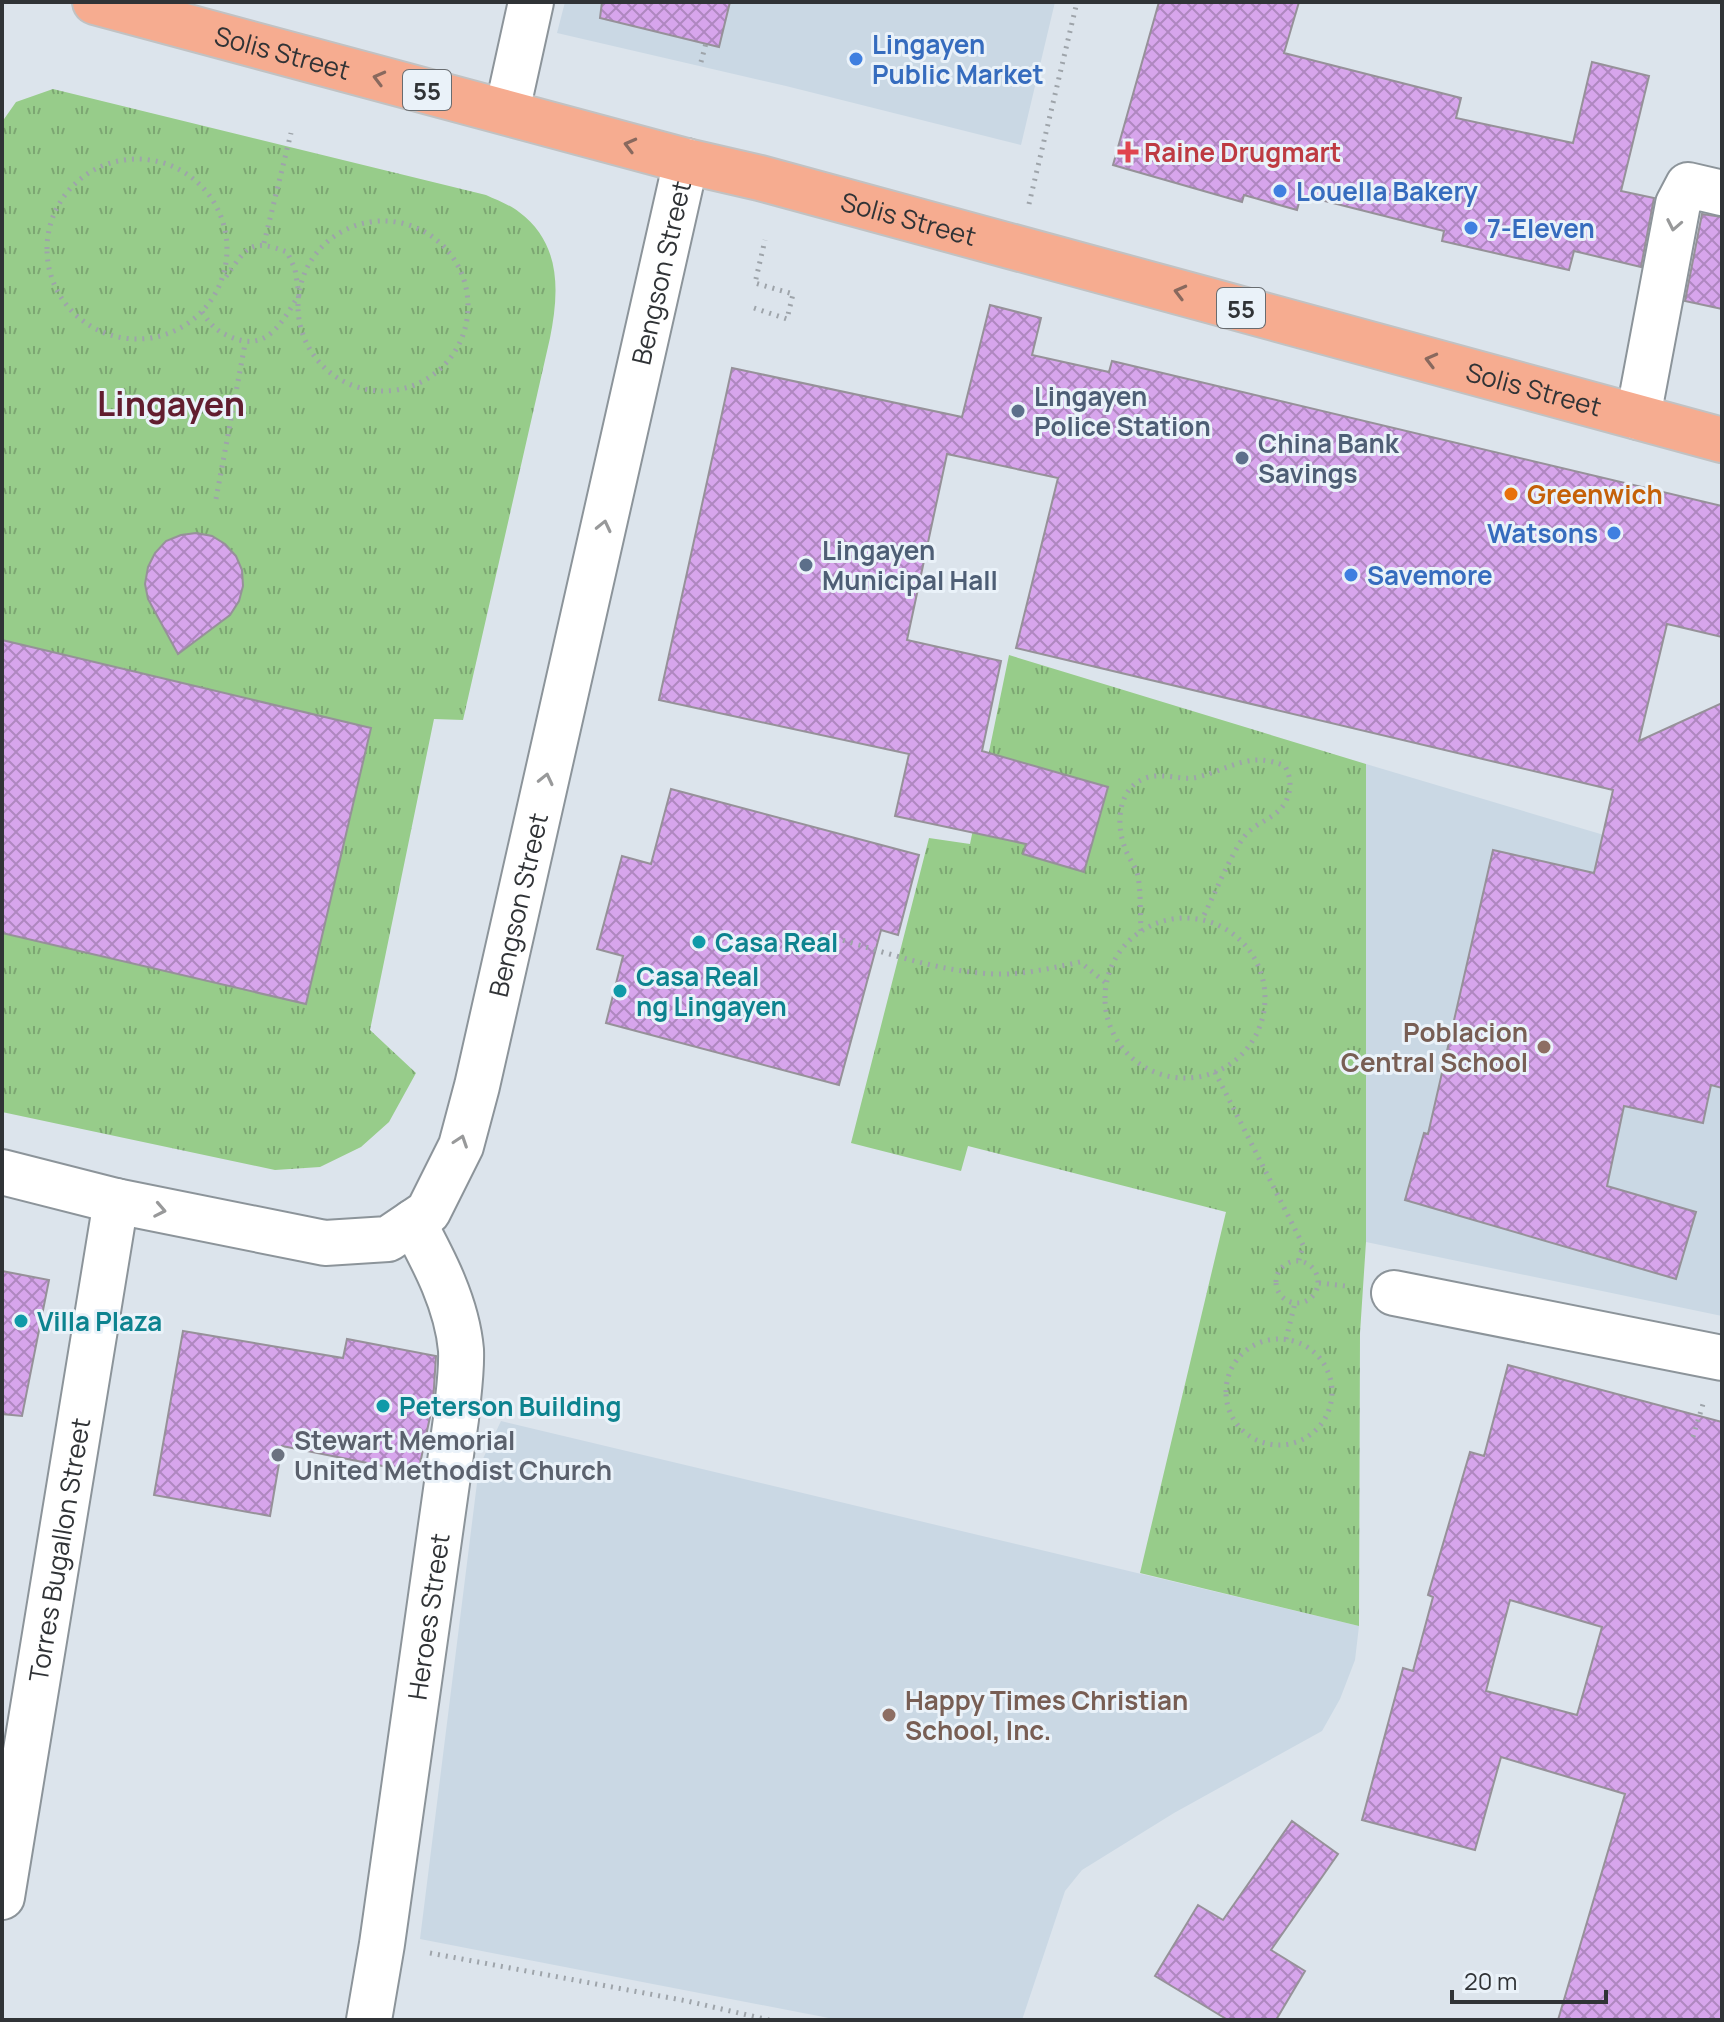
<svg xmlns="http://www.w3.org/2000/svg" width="1724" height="2022" viewBox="0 0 1724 2022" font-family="Manrope,sans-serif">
<defs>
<pattern id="park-tufts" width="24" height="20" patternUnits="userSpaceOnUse" patternTransform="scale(2)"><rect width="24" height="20" fill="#97cc8a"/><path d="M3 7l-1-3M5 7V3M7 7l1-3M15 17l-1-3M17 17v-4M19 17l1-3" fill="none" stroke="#7ca672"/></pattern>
<pattern id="building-cross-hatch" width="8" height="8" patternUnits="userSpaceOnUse" patternTransform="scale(2)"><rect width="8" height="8" fill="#d7a5ec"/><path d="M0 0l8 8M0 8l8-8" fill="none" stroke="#af87c0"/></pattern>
</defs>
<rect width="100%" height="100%" fill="#dce4ec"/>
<path fill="#cad8e4" d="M 565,2 L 1055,2 L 1021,145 L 786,86 L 557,33 Z
M 1366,764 L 1661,852 L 1722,846 L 1722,1316 L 1366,1242 Z
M 501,1421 L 1359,1626 L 1355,1660 L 1340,1699 L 1322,1731 L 1174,1813 L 1082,1870 L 1065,1891 L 1022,2020 L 839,2020 L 420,1939 L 479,1467 Z"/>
<path fill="url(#park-tufts)" d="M 53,89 L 486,195 C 497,200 510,205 519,212 C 562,244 559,293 550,338 L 463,720 L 434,719 L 370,1030 L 416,1073 L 389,1122 L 361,1147 L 320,1167 L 275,1170 L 2,1112 L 2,122 L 16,102 Z
M 1009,655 L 1366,764 L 1366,1242 L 1360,1333 L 1359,1626 L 1140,1573 L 1226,1212 L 968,1146 L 961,1171 L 851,1143 L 929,838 L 970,844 Z"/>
<path fill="url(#building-cross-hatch)" stroke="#969199" stroke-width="2" fill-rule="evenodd" d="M 602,2 L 730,2 L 719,47 L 600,18 Z
M 1159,2 L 1299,2 L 1284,53 L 1461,98 L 1456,118 L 1573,143 L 1592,62 L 1649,76 L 1621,191 L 1654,198 L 1641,267 L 1574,251 L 1569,270 L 1442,241 L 1444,231 L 1301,195 L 1297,210 L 1244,195 L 1242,202 L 1113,165 Z
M 1702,214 L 1722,217 L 1722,309 L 1685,301 Z
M 990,305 L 1041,318 L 1032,355 L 1109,372 L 1112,361 L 1722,506 L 1722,637 L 1667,624 L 1639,741 L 1722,703 L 1722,1088 L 1711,1085 L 1703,1123 L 1624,1106 L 1607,1186 L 1696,1212 L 1676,1279 L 1405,1200 L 1424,1133 L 1428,1134 L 1493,850 L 1594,873 L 1613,790 L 1016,648 L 1058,478 L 947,454 L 907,640 L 1001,661 L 982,751 L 1108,787 L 1084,872 L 1023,854 L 1026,844 L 895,816 L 909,754 L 659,700 L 732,368 L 962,417 Z
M 196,533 L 212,536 L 225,544 L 236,556 L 242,570 L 243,586 L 239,601 L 230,615 L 178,654 L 148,599 L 145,584 L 148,567 L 155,553 L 166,541 L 181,535 Z
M 2,640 L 371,728 L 306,1004 L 2,933 Z
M 671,789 L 919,855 L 898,935 L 881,930 L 839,1085 L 606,1023 L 623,956 L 597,949 L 622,856 L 651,864 Z
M 2,1271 L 49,1280 L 22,1416 L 2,1414 Z
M 183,1331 L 343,1358 L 347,1339 L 436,1356 L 433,1403 L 418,1473 L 282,1446 L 270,1516 L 154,1495 Z
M 1508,1365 L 1722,1422 L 1722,2020 L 1558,2020 L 1625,1794 L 1501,1757 L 1475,1850 L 1362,1820 L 1403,1668 L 1413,1671 L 1433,1597 L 1428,1595 L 1470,1452 L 1484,1456 ZM 1510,1600 L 1602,1627 L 1577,1715 L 1486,1691 Z
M 1292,1821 L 1338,1854 L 1271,1950 L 1305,1971 L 1276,2020 L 1228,2020 L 1155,1976 L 1198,1905 L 1223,1920 Z"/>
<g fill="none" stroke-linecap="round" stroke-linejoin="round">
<g stroke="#8c949a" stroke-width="48">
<g id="minor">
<path d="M 507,111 L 531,2"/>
<path d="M 1638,417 L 1678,204 L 1688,185 L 1722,193"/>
<path id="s1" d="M 2,1172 L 116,1201 L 325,1243 L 388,1239 L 428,1212 L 461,1146 L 477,1086 L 686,161"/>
<path d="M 1394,1293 L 1722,1358"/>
<path id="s2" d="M 2,1897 L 116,1201"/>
<path id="s3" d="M 369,2020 L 382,1944 L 456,1419 C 458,1396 462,1372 461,1350 C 457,1304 434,1261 413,1222"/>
</g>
</g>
<g stroke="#c1c2c3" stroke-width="48">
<g id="highway">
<path id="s4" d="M 95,2 L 686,161 L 760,178 L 1722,440"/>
</g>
</g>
<path stroke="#9ea4aa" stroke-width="5" stroke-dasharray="2 6" stroke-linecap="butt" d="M 701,62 L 706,43
M47 249a90 90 0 1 1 180 0a90 90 0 1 1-180 0Z
M 1029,204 L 1077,2
M298 306a85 85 0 1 1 170 0a85 85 0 1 1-170 0Z
M 264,243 L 291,133
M 754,308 L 787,319 L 793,294 L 755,283 L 765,240
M 202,312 C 211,325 216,331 231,337 C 267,353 282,322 299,295 L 295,269 L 287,252 C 249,237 246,249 225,278
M 216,499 L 245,344
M1105 998a80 80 0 1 1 160 0a80 80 0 1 1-160 0Z
M 1141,931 C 1140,913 1141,893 1138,876 C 1136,866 1128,858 1125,848 C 1115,823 1118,785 1149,777 C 1165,773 1182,781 1198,777 C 1233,768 1249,751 1285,766 C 1291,778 1292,788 1286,801 C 1277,819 1256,821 1244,837 C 1230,856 1214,896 1202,919
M 820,934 C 877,949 936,972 995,974 C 1023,975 1052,968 1080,962 L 1106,983
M 1215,1072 L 1303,1245 L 1299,1260
M1276 1282a21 21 0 1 1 42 0a21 21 0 1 1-42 0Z
M 1319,1283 L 1346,1286
M 1286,1339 L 1295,1303
M1226 1392a53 53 0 1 1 106 0a53 53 0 1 1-106 0Z
M 1693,1437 L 1703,1404
M 430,1953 L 687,2001 L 769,2020"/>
<use href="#minor" stroke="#fff" stroke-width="44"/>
<use href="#highway" stroke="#f6ac90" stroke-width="44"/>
</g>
<defs><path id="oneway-chevron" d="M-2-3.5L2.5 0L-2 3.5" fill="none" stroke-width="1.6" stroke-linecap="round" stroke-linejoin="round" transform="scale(2)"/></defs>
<g stroke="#89695e">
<use href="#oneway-chevron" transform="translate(379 78) rotate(-165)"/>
<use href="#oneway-chevron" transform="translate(630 145) rotate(-165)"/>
<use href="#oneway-chevron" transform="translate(1180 292) rotate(-165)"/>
<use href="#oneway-chevron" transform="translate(1431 360) rotate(-165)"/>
</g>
<g stroke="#98999a">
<use href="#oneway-chevron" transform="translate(1674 225) rotate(101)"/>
<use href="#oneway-chevron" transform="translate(604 526) rotate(-77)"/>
<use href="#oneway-chevron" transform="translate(546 779) rotate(-77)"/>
<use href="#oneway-chevron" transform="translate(461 1141) rotate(-71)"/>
<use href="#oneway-chevron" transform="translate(160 1210) rotate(11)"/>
</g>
<g fill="#3f7fe0" stroke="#eaf2f9" stroke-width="3">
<circle cx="856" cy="59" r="8"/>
<circle cx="1280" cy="191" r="8"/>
<circle cx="1471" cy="228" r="8"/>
<circle cx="1614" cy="533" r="8"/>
<circle cx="1351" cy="575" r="8"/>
</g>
<path fill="#e0444e" stroke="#eaf2f9" stroke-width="3" d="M1124 140h8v8h8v8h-8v8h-8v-8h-8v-8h8z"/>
<g fill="#5c6f8a" stroke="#eaf2f9" stroke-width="3">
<circle cx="1018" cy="411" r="8"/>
<circle cx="1242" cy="458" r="8"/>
<circle cx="806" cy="565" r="8"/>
</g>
<circle fill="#e8710a" stroke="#eaf2f9" stroke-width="3" cx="1511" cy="494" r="8"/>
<g fill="#0f9aa8" stroke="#eaf2f9" stroke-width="3">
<circle cx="699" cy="942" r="8"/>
<circle cx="620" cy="991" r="8"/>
<circle cx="21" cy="1321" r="8"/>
<circle cx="383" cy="1406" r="8"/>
</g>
<g fill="#8d6e63" stroke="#eaf2f9" stroke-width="3">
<circle cx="1544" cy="1047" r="8"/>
<circle cx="889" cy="1715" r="8"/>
</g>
<circle fill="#6b7280" stroke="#eaf2f9" stroke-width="3" cx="278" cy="1455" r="8"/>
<g text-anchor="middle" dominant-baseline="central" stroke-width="6" stroke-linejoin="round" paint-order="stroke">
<g fill="#eaf2f9" stroke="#686c70" stroke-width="2">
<rect x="403" y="70" width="48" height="40" rx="6"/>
<rect x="1217" y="288" width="48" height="40" rx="6"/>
</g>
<g font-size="24" font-weight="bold" fill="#303336">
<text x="427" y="90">55</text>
<text x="1241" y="308">55</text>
</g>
<g font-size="26" font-weight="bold" fill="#366cbe" stroke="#eaf2f9" text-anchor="start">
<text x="872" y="44">Lingayen<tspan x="872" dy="30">Public Market</tspan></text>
<text x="1296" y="191">Louella Bakery</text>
<text x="1487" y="228">7-Eleven</text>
<text x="1598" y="533" text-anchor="end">Watsons</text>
<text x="1367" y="575">Savemore</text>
</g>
<g font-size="26" fill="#303336" stroke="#eaf2f9">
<text stroke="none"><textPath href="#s4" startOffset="194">Solis Street</textPath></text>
<text stroke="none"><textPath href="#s4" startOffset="842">Solis Street</textPath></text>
<text stroke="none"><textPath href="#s1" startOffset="1412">Bengson Street</textPath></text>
<text stroke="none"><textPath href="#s4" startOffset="1490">Solis Street</textPath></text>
<text stroke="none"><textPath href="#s1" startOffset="764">Bengson Street</textPath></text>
<text stroke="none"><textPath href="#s2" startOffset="352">Torres Bugallon Street</textPath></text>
<text stroke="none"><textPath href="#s3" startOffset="408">Heroes Street</textPath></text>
</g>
<g font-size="26" font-weight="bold" fill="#be3a42" stroke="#eaf2f9" text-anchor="start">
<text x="1144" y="152">Raine Drugmart</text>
</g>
<g font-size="26" font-weight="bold" fill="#4e5e75" stroke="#eaf2f9" text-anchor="start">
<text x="1034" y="396">Lingayen<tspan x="1034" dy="30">Police Station</tspan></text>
<text x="1258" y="443">China Bank<tspan x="1258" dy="30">Savings</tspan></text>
<text x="822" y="550">Lingayen<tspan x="822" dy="30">Municipal Hall</tspan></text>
</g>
<g font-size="26" font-weight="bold" fill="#c56008" stroke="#eaf2f9" text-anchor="start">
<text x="1527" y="494">Greenwich</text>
</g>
<g font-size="26" font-weight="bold" fill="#0d838f" stroke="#eaf2f9" text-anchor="start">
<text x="715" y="942">Casa Real</text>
<text x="636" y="976">Casa Real<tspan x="636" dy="30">ng Lingayen</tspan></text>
<text x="37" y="1321">Villa Plaza</text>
<text x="399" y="1406">Peterson Building</text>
</g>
<g font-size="26" font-weight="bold" fill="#785e54" stroke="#eaf2f9" text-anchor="end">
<text x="1528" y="1032">Poblacion<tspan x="1528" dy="30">Central School</tspan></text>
<text x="905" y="1700" text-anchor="start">Happy Times Christian<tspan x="905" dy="30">School, Inc.</tspan></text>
</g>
<g font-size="26" font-weight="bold" fill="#5b616d" stroke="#eaf2f9" text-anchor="start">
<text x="294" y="1440">Stewart Memorial<tspan x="294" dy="30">United Methodist Church</tspan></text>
</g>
<g font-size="34" font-weight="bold" fill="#621d2f" stroke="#eaf2f9">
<text x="171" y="403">Lingayen</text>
</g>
</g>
<rect width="1724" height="2022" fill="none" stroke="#303336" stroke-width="8"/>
<path d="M1452 1990v12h154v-12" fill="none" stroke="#303336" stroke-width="4"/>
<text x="1464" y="1990" font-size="24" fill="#303336" stroke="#eaf2f9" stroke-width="6" paint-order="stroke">20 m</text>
</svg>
